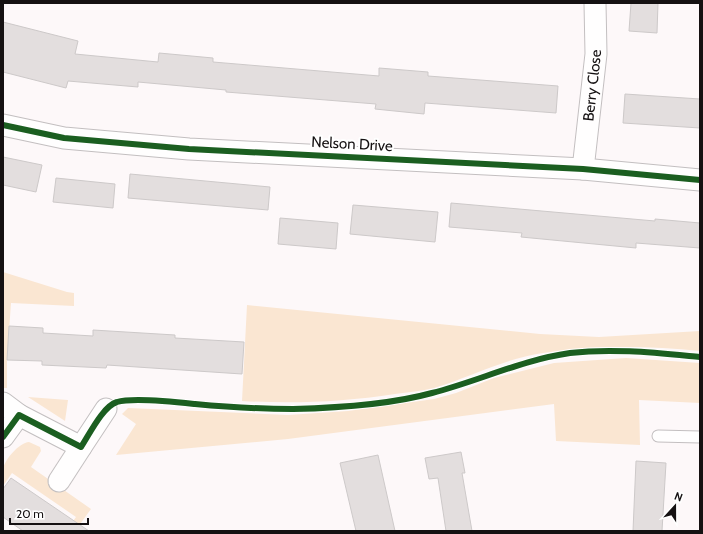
<svg xmlns="http://www.w3.org/2000/svg" width="703" height="534" viewBox="0 0 703 534" font-family="Cabin,sans-serif">
<rect width="100%" height="100%" fill="#fdf8f9"/>
<path fill="#fae6d2" d="M 3,272 L 67,292 L 74,293 L 74,306 L 11,303 L 7,360 L 7,388 L 3,388 Z
M 247,305 L 540,334 L 599,337 L 700,331 L 700,351 C 648,346 596,345 543,353 C 506,358 471,377 434,388 C 422,391 408,392 395,394 C 344,402 293,404 242,401 Z
M 626,358 L 700,363 L 700,403 L 639,400 L 640,445 L 556,441 L 554,404 L 288,439 L 116,455 L 136,424 L 122,414 L 128,408 L 288,415 L 348,411 L 434,399 L 456,393 L 494,378 L 554,363 Z
M 28,397 L 68,400 L 65,421 L 62,419 Z
M 29,442 L 40,447 L 41,451 L 31,467 L 91,509 L 75,531 L 66,531 L 76,517 L 12,473 L 3,486 C 3,480 2,474 3,469 C 5,459 19,443 29,442 Z"/>
<path fill="#e3dede" stroke="#cdc9c9" d="M 631,3 L 658,3 L 657,33 L 629,31 Z
M 3,22 L 78,41 L 75,54 L 158,62 L 159,53 L 213,58 L 213,62 L 379,76 L 379,68 L 428,72 L 428,76 L 558,86 L 556,113 L 425,103 L 424,114 L 375,109 L 376,104 L 226,92 L 226,90 L 138,82 L 138,87 L 68,81 L 66,88 L 3,72 Z
M 625,94 L 700,99 L 700,128 L 623,123 Z
M 3,157 L 42,165 L 36,192 L 3,185 Z
M 130,174 L 270,187 L 268,210 L 128,198 Z
M 56,178 L 115,184 L 113,208 L 53,202 Z
M 451,203 L 655,221 L 655,219 L 700,223 L 700,248 L 636,243 L 636,248 L 521,237 L 522,233 L 449,227 Z
M 353,205 L 438,212 L 435,242 L 350,234 Z
M 280,218 L 338,223 L 336,249 L 278,244 Z
M 9,326 L 43,328 L 43,333 L 93,336 L 93,330 L 175,335 L 175,338 L 244,342 L 242,374 L 107,365 L 106,368 L 42,365 L 42,361 L 7,360 Z
M 461,452 L 465,473 L 462,473 L 472,531 L 446,531 L 438,478 L 429,479 L 425,458 Z
M 378,455 L 395,531 L 356,531 L 340,463 Z
M 636,461 L 666,463 L 662,531 L 633,531 Z
M 11,478 L 89,531 L 23,531 L 3,517 L 3,489 Z"/>
<g fill="none" stroke-linecap="round" stroke-linejoin="round">
<g stroke="#c3bfc0" stroke-width="13">
<path id="lane" d="M 658,436 L 700,437"/>
</g>
<g stroke="#c3bfc0" stroke-width="23">
<g id="street">
<path d="M 3,125 L 64,138 L 189,149 L 583,169 L 700,180"/>
<path id="s1" d="M 583,169 L 596,54 L 595,3"/>
<path d="M 3,403 L 19,415"/>
<path d="M 3,437 L 19,415 L 81,447 L 106,409"/>
<path d="M 59,481 L 81,447"/>
</g>
</g>
<use href="#lane" stroke="#fffefe" stroke-width="11"/>
<use href="#street" stroke="#fffefe" stroke-width="21"/>
<g stroke="#fff" stroke-width="8">
<path id="cycleway" d="M 3,125 L 64,138 L 189,149 L 583,169 L 700,180
M 3,437 L 19,415 L 81,447 C 89,435 103,406 117,402 C 133,397 177,402 195,404 C 227,407 261,409 293,409 C 335,408 392,404 432,393 C 479,381 521,360 570,353 C 613,348 657,353 700,357"/>
</g>
<use href="#cycleway" stroke="#1b5e20" stroke-width="6"/>
</g>
<g text-anchor="middle" dominant-baseline="central" stroke-width="4" stroke-linejoin="round" paint-order="stroke">
<g font-size="15" fill="#151112" stroke="#fff">
<text stroke="none"><textPath href="#s1" startOffset="84">Berry Close</textPath></text>
<text transform="translate(352 144) rotate(3)">Nelson Drive</text>
</g>
</g>
<rect width="703" height="534" fill="none" stroke="#151112" stroke-width="8"/>
<g transform="translate(675 506) rotate(21)" stroke="#ffffff" stroke-width="3" paint-order="stroke">
<path d="M0-3L7 15L0 10L-7 15Z" fill="#151112"/>
<text y="-6" font-size="11" font-weight="bold" text-anchor="middle" fill="#151112">N</text>
</g>
<path d="M10 518v6h78v-6" fill="none" stroke="#151112" stroke-width="2"/>
<text x="16" y="518" font-size="12" fill="#151112" stroke="#ffffff" stroke-width="3" paint-order="stroke">20 m</text>
</svg>
